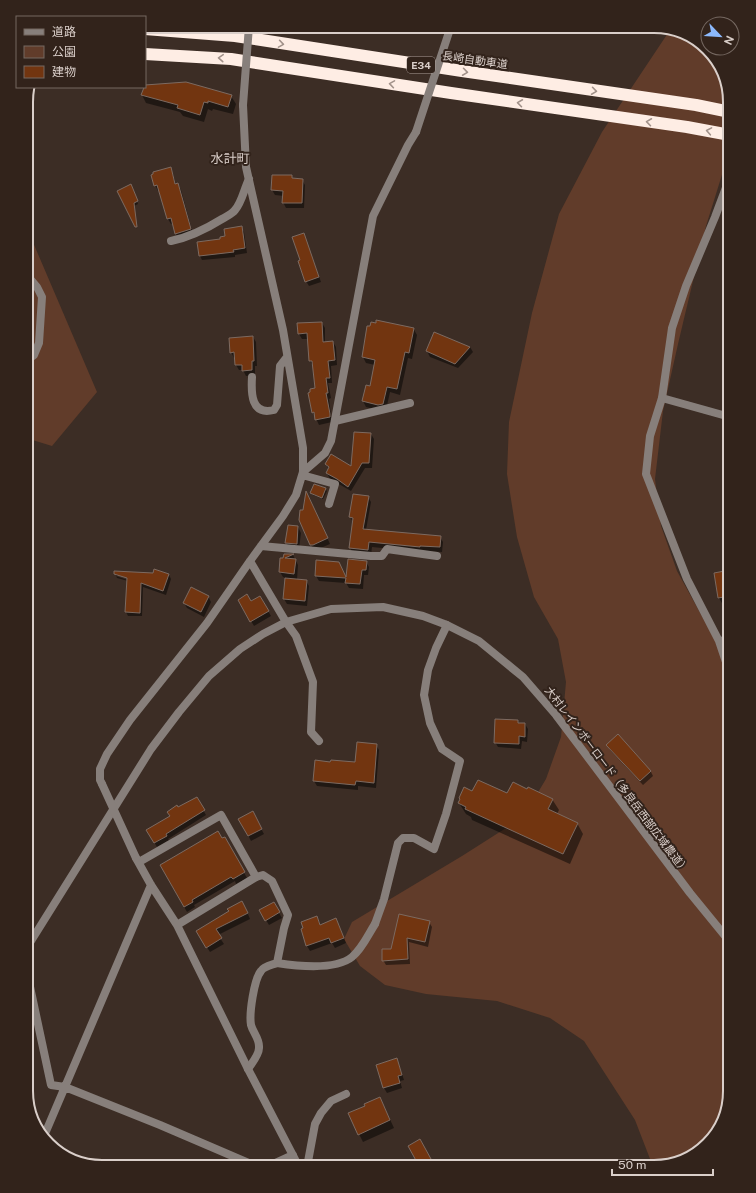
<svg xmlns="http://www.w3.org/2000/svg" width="756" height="1193" viewBox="0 0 756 1193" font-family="'Public Sans','Noto Sans JP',sans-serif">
<rect width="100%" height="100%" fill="#3c2d25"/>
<path fill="#613c2a" d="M 670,30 L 696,39 L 722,68 L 730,102 L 730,149 L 706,226 L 678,344 L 663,411 L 655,479 L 661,526 L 677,571 L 730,667 L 730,1091 L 717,1133 L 688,1159 L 652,1167 L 652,1164 L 635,1120 L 584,1041 L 550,1018 L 497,1001 L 426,994 L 385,985 L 360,966 L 344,939 L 352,922 L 462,856 L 506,828 L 528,809 L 546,779 L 561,737 L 566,682 L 558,639 L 534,597 L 517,537 L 507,474 L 509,422 L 532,313 L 559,214 L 602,132 Z
M 26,226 L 97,392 L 52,446 L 26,438 Z"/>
<path fill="#0007" fill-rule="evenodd" d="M 144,87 L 231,96 L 236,104 L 233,114 L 213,109 L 212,111 L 208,109 L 204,122 L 183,116 L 180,112 L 146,103 L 142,95 Z
M 170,168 L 173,174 L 176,185 L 178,184 L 181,190 L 193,234 L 179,239 L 176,234 L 173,223 L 171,224 L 168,219 L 160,190 L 158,191 L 155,185 Z
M 273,176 L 291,176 L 293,180 L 302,180 L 305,185 L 304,208 L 286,208 L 283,202 L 284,196 L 275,195 L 272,190 Z
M 132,188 L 138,204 L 134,206 L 137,229 L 118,191 Z
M 241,227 L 244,232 L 247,253 L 235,255 L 235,257 L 202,260 L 200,256 L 222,240 Z
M 306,240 L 321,282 L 309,286 L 306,281 L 301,261 Z
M 322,323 L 325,328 L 325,343 L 333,342 L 336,347 L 337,365 L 331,366 L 332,383 L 328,383 L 331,398 L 329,399 L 332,422 L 319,425 L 313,412 L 316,389 L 313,366 L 310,361 L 309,339 L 302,339 L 299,334 Z
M 368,327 L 413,328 L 417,335 L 412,359 L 408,358 L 400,395 L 390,392 L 386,410 L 382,411 L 366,407 L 363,401 L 371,387 L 375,365 L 366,363 L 363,357 Z
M 253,337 L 256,342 L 257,366 L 255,366 L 255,375 L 246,376 L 243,370 L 239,370 L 236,365 L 235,357 L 234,358 L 231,352 Z
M 470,347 L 473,352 L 458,368 L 430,357 L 427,351 Z
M 371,434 L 374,439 L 372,468 L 365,468 L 351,491 L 330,479 L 327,473 L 329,470 L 326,464 L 352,468 Z
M 325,489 L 327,491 L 323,499 L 313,495 L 312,493 Z
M 309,497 L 330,544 L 316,550 L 314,550 L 311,545 L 304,511 Z
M 368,497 L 371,502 L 366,530 L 440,537 L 443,542 L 442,552 L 423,551 L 423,552 L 372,547 L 371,555 L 353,553 L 350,548 L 353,522 L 350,517 Z
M 298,527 L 301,533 L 299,549 L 289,548 L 286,542 Z
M 285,555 L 293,555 L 298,565 L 297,580 L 306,581 L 309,586 L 307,606 L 287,604 L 284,599 L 286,578 L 283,577 L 280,572 Z
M 366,562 L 369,567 L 368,575 L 364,575 L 363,589 L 349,588 L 346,583 L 319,581 L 316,576 L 341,568 L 346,579 Z
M 730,571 L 730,603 L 723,605 L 719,598 L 715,574 Z
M 115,573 L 153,574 L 169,575 L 171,579 L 166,595 L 143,587 L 142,616 L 128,616 L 126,612 L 128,581 L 117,578 ZM 122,575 L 132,579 L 131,581 L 116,576 Z
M 208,596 L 211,602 L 204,617 L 187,608 L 184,603 Z
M 260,597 L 271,616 L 254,626 L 239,600 L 251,602 Z
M 517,721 L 519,724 L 525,724 L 528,729 L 527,742 L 522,741 L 521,749 L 498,747 L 495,742 Z
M 618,736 L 651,772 L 653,776 L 643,785 L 610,750 L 608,745 Z
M 376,745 L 379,750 L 376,788 L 358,786 L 358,790 L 317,786 L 314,781 L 356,763 Z
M 473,793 L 508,795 L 552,799 L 559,810 L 557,814 L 577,823 L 583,834 L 570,864 L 472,820 L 471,817 L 466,814 L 459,803 Z
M 196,798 L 206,815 L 168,839 L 169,840 L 157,847 L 147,830 L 171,817 Z
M 252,812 L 264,834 L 251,841 L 240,819 Z
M 224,838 L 247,878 L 236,884 L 235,881 L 194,905 L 195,907 L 187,912 L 161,866 Z
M 273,903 L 282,918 L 269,925 L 260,910 Z
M 245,907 L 250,919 L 218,935 L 224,944 L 210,952 L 197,931 Z
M 400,915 L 429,922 L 432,927 L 428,947 L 409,942 L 410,964 L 386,965 L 383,960 L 392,950 Z
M 317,917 L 321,926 L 339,925 L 346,943 L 335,948 L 332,943 L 310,951 L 307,946 L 302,930 Z
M 396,1059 L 399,1065 L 404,1080 L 400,1081 L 402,1088 L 387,1093 L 384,1088 Z
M 380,1098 L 394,1128 L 363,1142 L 359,1134 L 366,1107 Z
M 420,1141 L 434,1165 L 431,1167 L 421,1167 L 409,1147 Z"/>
<path fill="#723510" stroke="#7c6a61" d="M 186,82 L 232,95 L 228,107 L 208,101 L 208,103 L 204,102 L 200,115 L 177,108 L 178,105 L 141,95 L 145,85 Z
M 171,167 L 175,184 L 178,183 L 191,229 L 175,234 L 171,218 L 167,219 L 157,185 L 154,186 L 151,175 L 153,174 L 153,172 Z
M 272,175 L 292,175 L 292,178 L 303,179 L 302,203 L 282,203 L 283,191 L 271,190 Z
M 131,184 L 138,201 L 134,203 L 137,227 L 135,227 L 117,191 Z
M 242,226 L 245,248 L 233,250 L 234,252 L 199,256 L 197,242 L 220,239 L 220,237 L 225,236 L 224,229 Z
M 304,233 L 319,277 L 305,282 L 298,261 L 300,260 L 292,237 Z
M 376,320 L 414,328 L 409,353 L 405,352 L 397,389 L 387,387 L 383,404 L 378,405 L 362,401 L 366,385 L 370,386 L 375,360 L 362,357 L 367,326 L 370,326 L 371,322 L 376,323 Z
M 322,322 L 323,342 L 333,341 L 335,360 L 328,361 L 330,378 L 326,378 L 328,393 L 326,393 L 330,414 L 330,417 L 315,420 L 314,412 L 312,413 L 308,393 L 310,392 L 310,389 L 315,388 L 312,361 L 309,361 L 307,333 L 298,334 L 297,323 Z
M 434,332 L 470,347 L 455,364 L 426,351 Z
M 253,336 L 254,361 L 252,361 L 252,370 L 242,371 L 242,365 L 235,365 L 234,352 L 230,353 L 229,338 Z
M 354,432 L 371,433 L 369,463 L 362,463 L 348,487 L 337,479 L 326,473 L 329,467 L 325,464 L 331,454 L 351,466 Z
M 314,484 L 326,488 L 322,498 L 310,493 Z
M 306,491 L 328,538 L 313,545 L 310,545 L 299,520 L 300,510 L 303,510 Z
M 353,494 L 369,496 L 363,529 L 441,536 L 440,547 L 420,546 L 420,547 L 369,542 L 368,550 L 349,548 L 353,518 L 349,517 Z
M 288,525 L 298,526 L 297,544 L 285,543 Z
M 284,554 L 294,554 L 285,558 L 296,559 L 294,574 L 279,572 L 280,558 L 283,558 Z
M 348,559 L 367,561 L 366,570 L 362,570 L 360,584 L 345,583 L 346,578 L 315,576 L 316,560 L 339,562 L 346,577 Z
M 154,569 L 169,574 L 163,591 L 141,583 L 140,613 L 125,612 L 127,578 L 114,574 L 114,571 L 153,573 Z
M 730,570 L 730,596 L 718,598 L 714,573 Z
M 285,578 L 307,580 L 305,601 L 283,599 Z
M 191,587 L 209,596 L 201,612 L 183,603 Z
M 247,594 L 251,601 L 260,596 L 269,611 L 250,622 L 238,600 Z
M 495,719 L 518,720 L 518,723 L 525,723 L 525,737 L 519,736 L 519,744 L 494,743 Z
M 618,734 L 651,771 L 640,781 L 606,745 Z
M 357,742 L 377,744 L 374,783 L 356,781 L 355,785 L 313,781 L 315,760 L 330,762 L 331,760 L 355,762 Z
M 478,780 L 507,793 L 513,782 L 527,789 L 528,787 L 553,799 L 548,809 L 578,823 L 563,854 L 465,809 L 466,807 L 458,803 L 460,799 L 459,798 L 464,787 L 472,791 Z
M 197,797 L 205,810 L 166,834 L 167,836 L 154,843 L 146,830 L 170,816 L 167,812 L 177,805 L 178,807 Z
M 253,811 L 262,829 L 248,836 L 238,819 Z
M 218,831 L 222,838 L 225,837 L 245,872 L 233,879 L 231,877 L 192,900 L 193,902 L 184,907 L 160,865 Z
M 242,901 L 248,913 L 216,929 L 222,938 L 206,948 L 196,931 L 229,911 L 227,909 Z
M 274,902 L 280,912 L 265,921 L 259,910 Z
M 399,914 L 430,921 L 425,942 L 407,938 L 408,959 L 382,961 L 382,949 L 391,949 Z
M 317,916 L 320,925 L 336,918 L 344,938 L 331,943 L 329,938 L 306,946 L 301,929 L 303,928 L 301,922 Z
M 397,1058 L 402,1075 L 398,1076 L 400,1083 L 383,1088 L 376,1065 Z
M 380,1097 L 390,1120 L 358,1135 L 348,1113 L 365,1106 L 364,1104 Z
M 420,1139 L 431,1159 L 419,1166 L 408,1146 Z"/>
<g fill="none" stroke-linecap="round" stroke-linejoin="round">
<path stroke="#877f7b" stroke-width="8" d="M 171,241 C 190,237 206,229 222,219 C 227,216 232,214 235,210 C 242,202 244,189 249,179
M 26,361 L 34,355 L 39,343 L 42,297 L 37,287 L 26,274
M 662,398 L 730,417
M 335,421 L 410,403
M 286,622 L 296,636 L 313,682 L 311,732 L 319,741
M 256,877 L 263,875 L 272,881 L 288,915 L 284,928 L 277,963 C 297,966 336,970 352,957 C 362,949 368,935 375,924
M 248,1069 C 252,1063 259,1055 259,1048 C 260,1039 253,1033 251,1025 C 249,1014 254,979 261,971 C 264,966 272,965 277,963
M 307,1167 L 315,1124 L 321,1113 L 331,1101 L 346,1094"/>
<path stroke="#877f7b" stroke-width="8" d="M 252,377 C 251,393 251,416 274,410 L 277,405 L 280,366 L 287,357
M 303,472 L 325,453 L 331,441 L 373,216 L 408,145 L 416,132
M 302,475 L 335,484 L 329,504
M 261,546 L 371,556 L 382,556 L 387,549 L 437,556
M 250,561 L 286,622
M 719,641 L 730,640
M 730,674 L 719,641 L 687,579 L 646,474 L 650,436 L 662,398 L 672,328 L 686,286 L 715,217 L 730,177
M 102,784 L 100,780 L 100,769 L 107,754 L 130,720 L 207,623 L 250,561 L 283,516 L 296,495 L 303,472 L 303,448 L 283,330 L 246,167 L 243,105
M 136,858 L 151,885 L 177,925 L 248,1069 L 299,1167
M 139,862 L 221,815 L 256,877 L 177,925
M 375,924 L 384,899 L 398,843 L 403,838 L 414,838 L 434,849 L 446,814 L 460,761 L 442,749 L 430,723 L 424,695 L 428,670 L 436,648 L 447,625
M 26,968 L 51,1085 L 65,1087 L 160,1125 L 258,1167
M 44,1136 L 151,885
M 262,1167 L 269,1166 L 293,1155"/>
<path stroke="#877f7b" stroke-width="8" d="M 26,949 L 151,749 L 179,712 L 209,676 L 240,649 L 263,634 L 286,622 L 331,609 L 383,607 L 423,616 L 447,625 L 479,641 L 523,677 L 556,715 L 690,893 L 730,942"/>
<path stroke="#feede4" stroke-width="12" d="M 145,29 L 235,36 L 462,71 L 696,105 L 730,112
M 145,54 L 231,59 L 451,93 L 687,127 L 730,135"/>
<path stroke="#877f7b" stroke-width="8" d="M 243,105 L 249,26
M 416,132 L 451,26
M 102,784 L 136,858"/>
</g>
<defs><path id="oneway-chevron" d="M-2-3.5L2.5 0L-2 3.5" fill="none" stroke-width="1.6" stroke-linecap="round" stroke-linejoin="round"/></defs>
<g stroke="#a2928a">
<use href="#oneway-chevron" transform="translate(281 44) rotate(9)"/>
<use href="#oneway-chevron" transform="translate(221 58) rotate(-176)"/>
<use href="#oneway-chevron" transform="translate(465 72) rotate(8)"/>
<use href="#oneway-chevron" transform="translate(392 84) rotate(-171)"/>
<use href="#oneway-chevron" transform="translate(594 91) rotate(8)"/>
<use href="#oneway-chevron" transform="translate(520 103) rotate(-172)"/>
<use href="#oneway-chevron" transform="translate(649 122) rotate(-172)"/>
<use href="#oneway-chevron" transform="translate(709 131) rotate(-170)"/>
</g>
<g text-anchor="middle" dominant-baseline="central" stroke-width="4" stroke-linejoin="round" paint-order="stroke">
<rect fill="#32231b" stroke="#a89b96" stroke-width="1" x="407" y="57" width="28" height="16" rx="3"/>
<g font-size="10" font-weight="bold" fill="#dacfca">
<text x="421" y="65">E34</text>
</g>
<g font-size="11" fill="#dacfca" stroke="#32231b">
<text transform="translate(475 60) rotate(8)">長崎自動車道</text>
<text transform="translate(617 780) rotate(53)">大村レインボーロード（多良岳西部広域農道）</text>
</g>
<g font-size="13" fill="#dacfca" stroke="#32231b">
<text x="230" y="158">水計町</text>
</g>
</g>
<path d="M0 0H756V1193H0ZM102 33H654A69 69 0 0 1 723 102V1091A69 69 0 0 1 654 1160H102A69 69 0 0 1 33 1091V102A69 69 0 0 1 102 33Z" fill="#32231b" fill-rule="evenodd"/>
<path fill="none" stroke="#dacfca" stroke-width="2" d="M102 33H654A69 69 0 0 1 723 102V1091A69 69 0 0 1 654 1160H102A69 69 0 0 1 33 1091V102A69 69 0 0 1 102 33Z"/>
<rect x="16" y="16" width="130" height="72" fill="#32231b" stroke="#756861"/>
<rect x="24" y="29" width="20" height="6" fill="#877f7b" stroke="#756861"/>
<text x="52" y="36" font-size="12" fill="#dacfca">道路</text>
<rect x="24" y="46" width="20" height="12" fill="#613c2a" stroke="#756861"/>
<text x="52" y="56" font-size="12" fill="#dacfca">公園</text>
<rect x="24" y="66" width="20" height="12" fill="#723510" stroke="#756861"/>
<text x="52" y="76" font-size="12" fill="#dacfca">建物</text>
<g transform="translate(720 36) rotate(115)"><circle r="19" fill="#32231b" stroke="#756861"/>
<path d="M0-3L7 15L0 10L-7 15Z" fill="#8cb9fc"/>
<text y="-6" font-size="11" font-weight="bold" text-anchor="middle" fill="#dacfca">N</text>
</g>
<path d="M612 1169v6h101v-6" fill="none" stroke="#dacfca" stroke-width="2"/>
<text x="618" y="1169" font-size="12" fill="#dacfca" stroke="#32231b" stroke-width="3" paint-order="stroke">50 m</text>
</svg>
